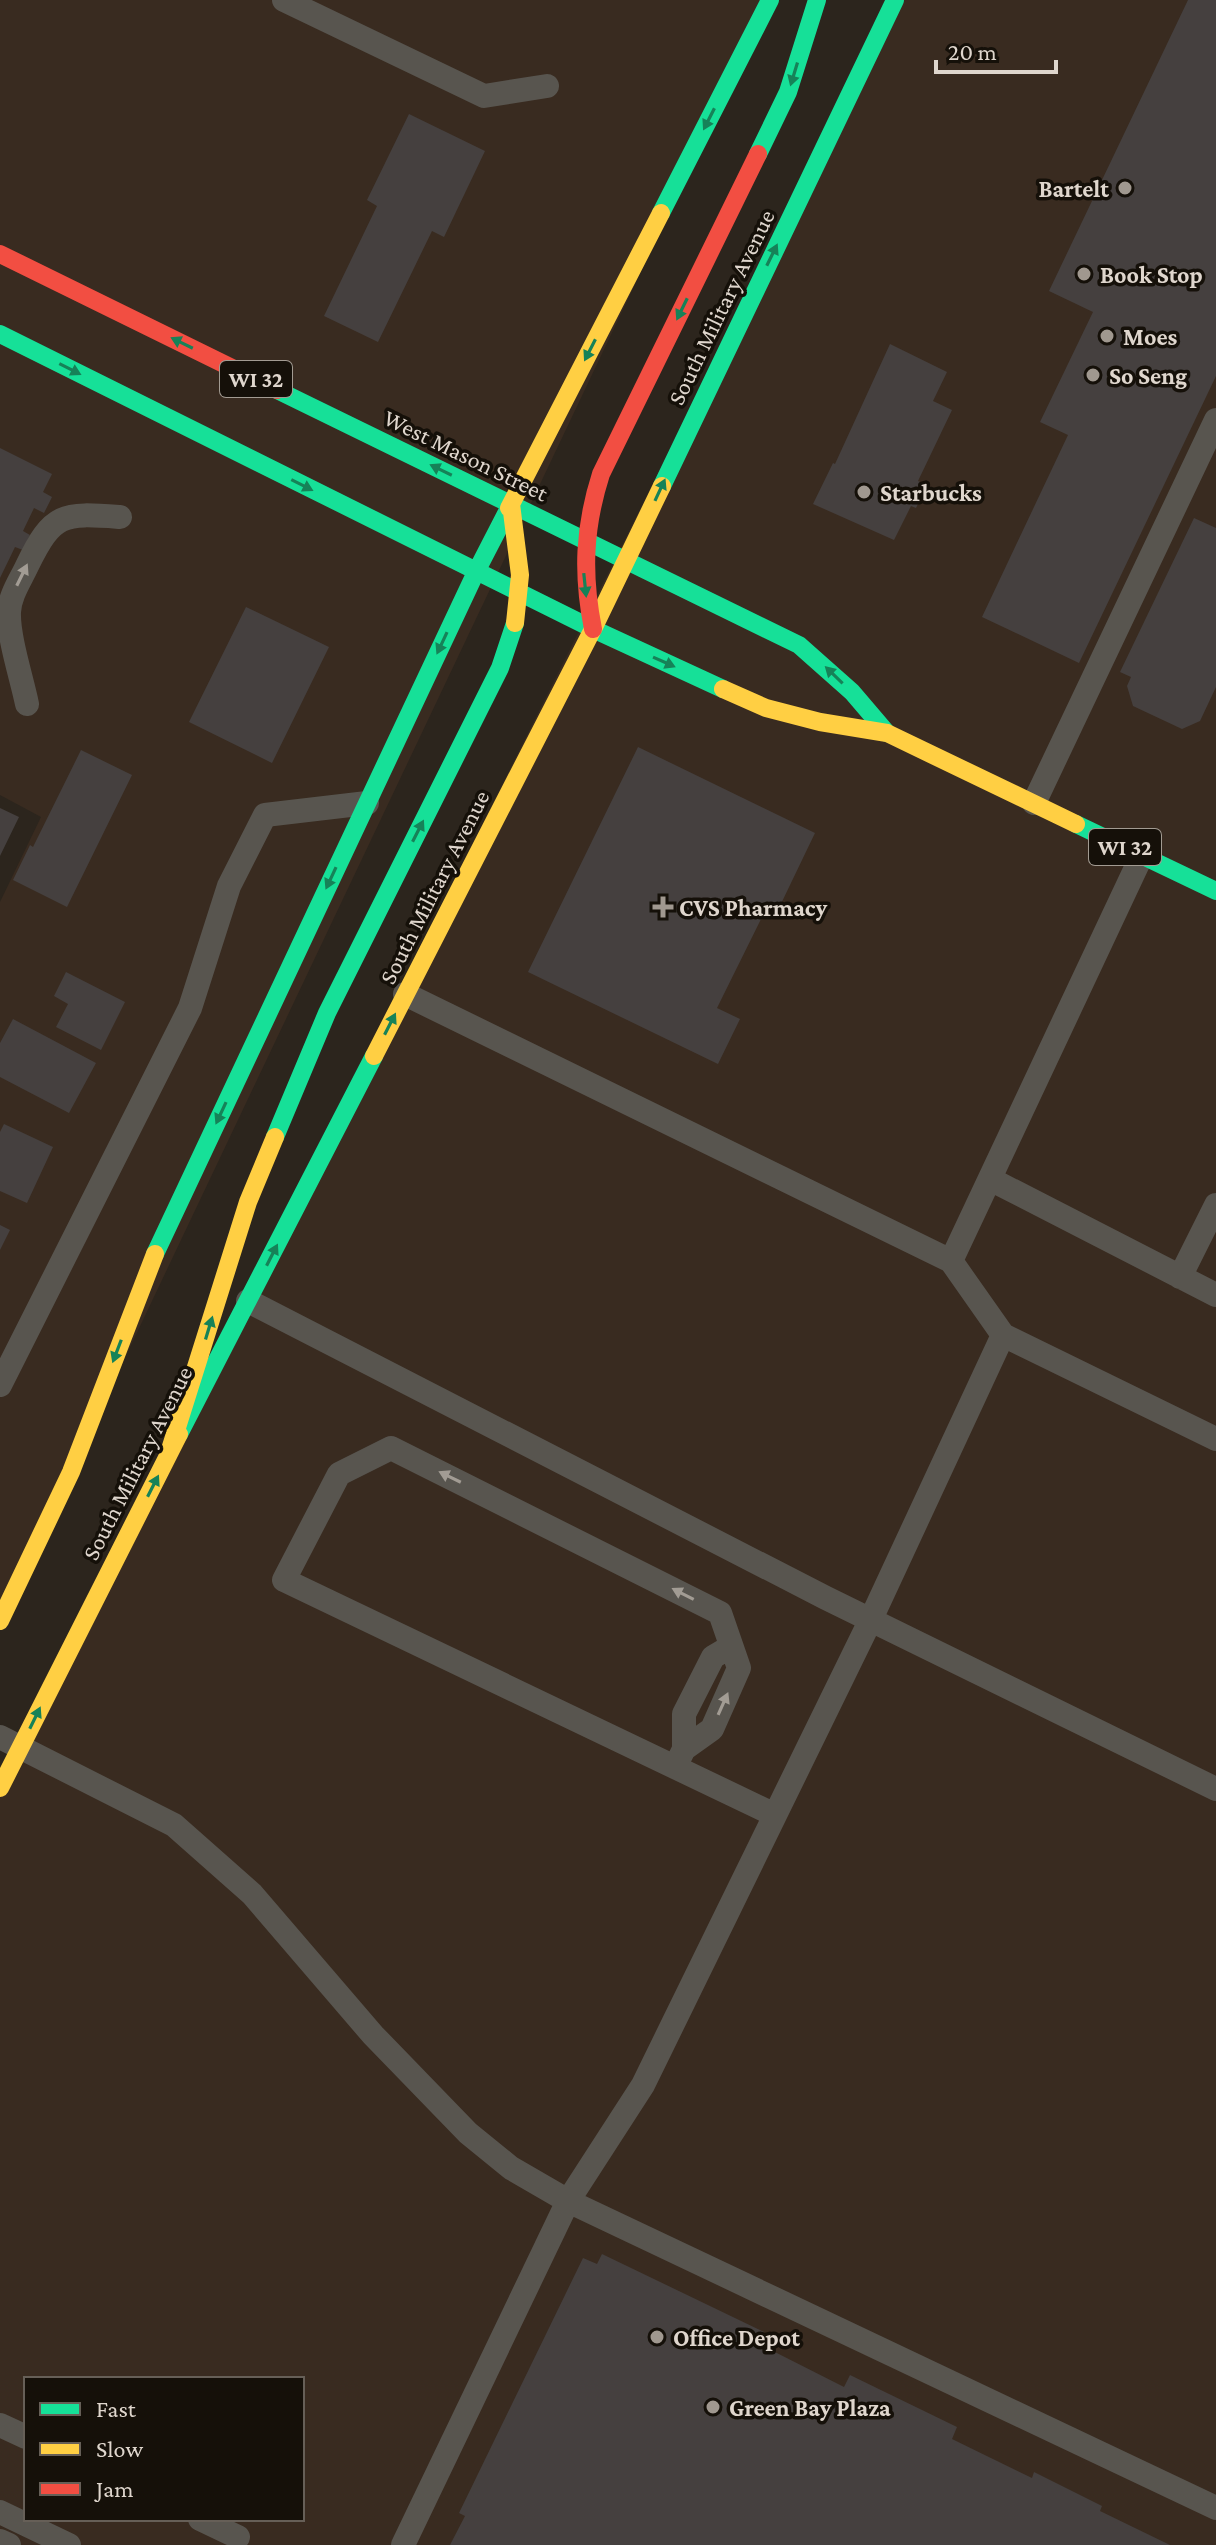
<svg xmlns="http://www.w3.org/2000/svg" width="1216" height="2545" viewBox="0 0 1216 2545" font-family="'Crimson Pro',serif">
<rect width="100%" height="100%" fill="#2c251d"/>
<path fill="#392b20" fill-rule="evenodd" d="M 0,0 L 770,0 L 0,1621 L 0,902 L 41,817 L 0,795 Z
M 895,0 L 1216,0 L 1216,2545 L 0,2545 L 0,1788 ZM 26,2379 L 302,2379 L 302,2519 L 26,2519 Z"/>
<path fill="#45403f" d="M 1188,0 L 1216,0 L 1216,376 L 1079,663 L 982,617 L 1068,435 L 1040,422 L 1093,312 L 1049,291 Z
M 409,114 L 485,151 L 444,237 L 432,231 L 378,342 L 324,316 L 377,206 L 367,200 Z
M 890,344 L 947,372 L 933,401 L 952,410 L 918,481 L 927,485 L 916,508 L 911,506 L 894,540 L 813,504 L 833,463 L 835,464 Z
M 0,448 L 52,474 L 43,492 L 52,497 L 44,513 L 34,508 L 23,531 L 30,535 L 23,550 L 15,547 L 0,578 Z
M 1194,518 L 1216,528 L 1216,687 L 1200,721 L 1182,729 L 1133,706 L 1127,686 L 1131,677 L 1120,672 Z
M 246,607 L 329,647 L 272,763 L 189,722 Z
M 638,747 L 815,833 L 778,910 L 768,905 L 717,1008 L 740,1019 L 718,1064 L 528,972 Z
M 81,750 L 132,775 L 67,907 L 13,880 L 30,845 L 33,847 Z
M 0,808 L 19,817 L 0,856 Z
M 66,972 L 125,1002 L 101,1050 L 56,1027 L 68,1004 L 54,996 Z
M 13,1019 L 96,1063 L 69,1113 L 0,1077 L 0,1043 Z
M 4,1124 L 53,1147 L 27,1203 L 0,1191 L 0,1132 Z
M 0,1225 L 10,1230 L 0,1250 Z
M 602,2254 L 764,2332 L 759,2344 L 844,2387 L 850,2375 L 957,2427 L 952,2439 L 1032,2478 L 1034,2472 L 1102,2506 L 1100,2511 L 1170,2545 L 450,2545 L 465,2516 L 459,2513 L 583,2258 L 597,2264 Z"/>
<g fill="none" stroke-linecap="round" stroke-linejoin="round">
<path stroke="#58554f" stroke-width="24" d="M 284,0 L 484,96 L 547,86
M 27,704 C 22,679 8,637 9,612 C 10,595 20,581 27,566 C 53,512 63,513 120,517
M 1034,803 L 1216,420
M 405,994 L 951,1261 L 1003,1335 L 1216,1439
M 990,1179 L 1216,1295
M 951,1261 L 1142,855
M 1180,1277 L 1216,1205
M 248,1301 L 826,1598 L 1216,1789
M 0,1385 L 190,1008 L 229,886 L 265,815 L 367,803
M 0,1737 L 174,1825 L 252,1894 L 373,2035 L 468,2133 L 511,2168 L 568,2201 L 1216,2508
M 684,1749 L 712,1729 L 739,1668 L 720,1613 L 391,1448 L 339,1474 L 284,1580 L 775,1815
M 679,1759 L 684,1749 L 684,1714 L 713,1657 L 730,1647
M 0,2425 L 26,2437
M 0,2512 L 69,2545
M 200,2519 L 238,2537
M 0,2541 L 9,2545
M 403,2545 L 568,2201 L 643,2085 L 871,1619 L 1003,1335"/>
<path stroke="#16e098" stroke-width="18" d="M 758,154 L 788,92 L 817,0
M 661,213 L 770,0
M 0,334 L 593,629 L 723,689
M 277,390 L 799,645 L 852,692 L 887,733
M 662,486 L 895,0
M 1076,824 L 1216,891
M 275,1137 L 327,1013 L 500,668 L 515,623
M 155,1254 L 476,572 L 509,508
M 179,1434 L 374,1056"/>
<path stroke="#ffcf43" stroke-width="18" d="M 511,504 L 520,575 L 515,623
M 509,508 L 661,213
M 723,689 L 766,708 L 820,722 L 887,733 L 1076,824
M 374,1056 L 593,629 L 662,486
M 168,1456 L 248,1202 L 275,1137
M 0,1621 L 71,1472 L 155,1254
M 0,1788 L 179,1434"/>
<path stroke="#f24e42" stroke-width="18" d="M 0,254 L 277,390
M 593,629 C 582,574 584,527 601,474 L 758,154"/>
</g>
<defs><path id="oneway-solid" d="M-6-.8H1V-3.2L6.5 0L1 3.2V.8H-6Z" transform="scale(2)"/></defs>
<g fill="#168258">
<use href="#oneway-solid" transform="translate(794 74) rotate(107)"/>
<use href="#oneway-solid" transform="translate(709 119) rotate(117)"/>
<use href="#oneway-solid" transform="translate(772 255) rotate(-64)"/>
<use href="#oneway-solid" transform="translate(682 309) rotate(116)"/>
<use href="#oneway-solid" transform="translate(182 343) rotate(-154)"/>
<use href="#oneway-solid" transform="translate(590 350) rotate(117)"/>
<use href="#oneway-solid" transform="translate(70 369) rotate(27)"/>
<use href="#oneway-solid" transform="translate(441 470) rotate(-154)"/>
<use href="#oneway-solid" transform="translate(302 485) rotate(27)"/>
<use href="#oneway-solid" transform="translate(660 490) rotate(-65)"/>
<use href="#oneway-solid" transform="translate(585 585) rotate(84)"/>
<use href="#oneway-solid" transform="translate(442 643) rotate(115)"/>
<use href="#oneway-solid" transform="translate(664 662) rotate(24)"/>
<use href="#oneway-solid" transform="translate(834 675) rotate(-136)"/>
<use href="#oneway-solid" transform="translate(418 831) rotate(-63)"/>
<use href="#oneway-solid" transform="translate(331 878) rotate(115)"/>
<use href="#oneway-solid" transform="translate(390 1024) rotate(-63)"/>
<use href="#oneway-solid" transform="translate(221 1113) rotate(115)"/>
<use href="#oneway-solid" transform="translate(272 1255) rotate(-63)"/>
<use href="#oneway-solid" transform="translate(209 1328) rotate(-73)"/>
<use href="#oneway-solid" transform="translate(117 1351) rotate(111)"/>
<use href="#oneway-solid" transform="translate(153 1486) rotate(-63)"/>
<use href="#oneway-solid" transform="translate(35 1718) rotate(-64)"/>
</g>
<g fill="#a29c94">
<use href="#oneway-solid" transform="translate(22 575) rotate(-64)"/>
<use href="#oneway-solid" transform="translate(450 1477) rotate(-154)"/>
<use href="#oneway-solid" transform="translate(683 1594) rotate(-153)"/>
<use href="#oneway-solid" transform="translate(723 1704) rotate(-66)"/>
</g>
<g fill="#a0988f" stroke="#151009" stroke-width="3">
<circle cx="1125" cy="188" r="8"/>
<circle cx="1084" cy="274" r="8"/>
<circle cx="1107" cy="336" r="8"/>
<circle cx="1093" cy="375" r="8"/>
<circle cx="864" cy="492" r="8"/>
<path d="M659 895h8v8h8v8h-8v8h-8v-8h-8v-8h8z"/>
<circle cx="657" cy="2337" r="8"/>
<circle cx="713" cy="2407" r="8"/>
</g>
<g text-anchor="middle" dominant-baseline="central" stroke-width="7" stroke-linejoin="round" paint-order="stroke">
<g fill="#151009" stroke="#a29b92" stroke-width="2">
<rect x="220" y="361" width="72" height="36" rx="6"/>
<rect x="1089" y="829" width="72" height="36" rx="6"/>
</g>
<g font-size="22" font-weight="bold" fill="#dfd6cd">
<text x="256" y="379">WI 32</text>
<text x="1125" y="847">WI 32</text>
</g>
<g font-size="24" font-weight="bold" fill="#dfd6cd" stroke="#151009" text-anchor="start">
<text x="1109" y="188" text-anchor="end">Bartelt</text>
<text x="1100" y="274">Book Stop</text>
<text x="1123" y="336">Moes</text>
<text x="1109" y="375">So Seng</text>
<text x="880" y="492">Starbucks</text>
<text x="679" y="907">CVS Pharmacy</text>
<text x="673" y="2337">Office Depot</text>
<text x="729" y="2407">Green Bay Plaza</text>
</g>
<g font-size="24" fill="#dfd6cd" stroke="#151009">
<text transform="translate(721 307) rotate(-64)">South Military Avenue</text>
<text transform="translate(466 455) rotate(26)">West Mason Street</text>
<text transform="translate(434 887) rotate(-63)">South Military Avenue</text>
<text transform="translate(137 1463) rotate(-63)">South Military Avenue</text>
</g>
</g>
<rect x="24" y="2377" width="280" height="144" fill="#151009" stroke="#665f57" stroke-width="2"/>
<rect x="40" y="2403" width="40" height="12" fill="#16e098" stroke="#665f57" stroke-width="2"/>
<text x="96" y="2417" font-size="24" fill="#dfd6cd">Fast</text>
<rect x="40" y="2443" width="40" height="12" fill="#ffcf43" stroke="#665f57" stroke-width="2"/>
<text x="96" y="2457" font-size="24" fill="#dfd6cd">Slow</text>
<rect x="40" y="2483" width="40" height="12" fill="#f24e42" stroke="#665f57" stroke-width="2"/>
<text x="96" y="2497" font-size="24" fill="#dfd6cd">Jam</text>
<path d="M936 60v12h120v-12" fill="none" stroke="#dfd6cd" stroke-width="4"/>
<text x="948" y="60" font-size="24" fill="#dfd6cd" stroke="#151009" stroke-width="6" paint-order="stroke">20 m</text>
</svg>
